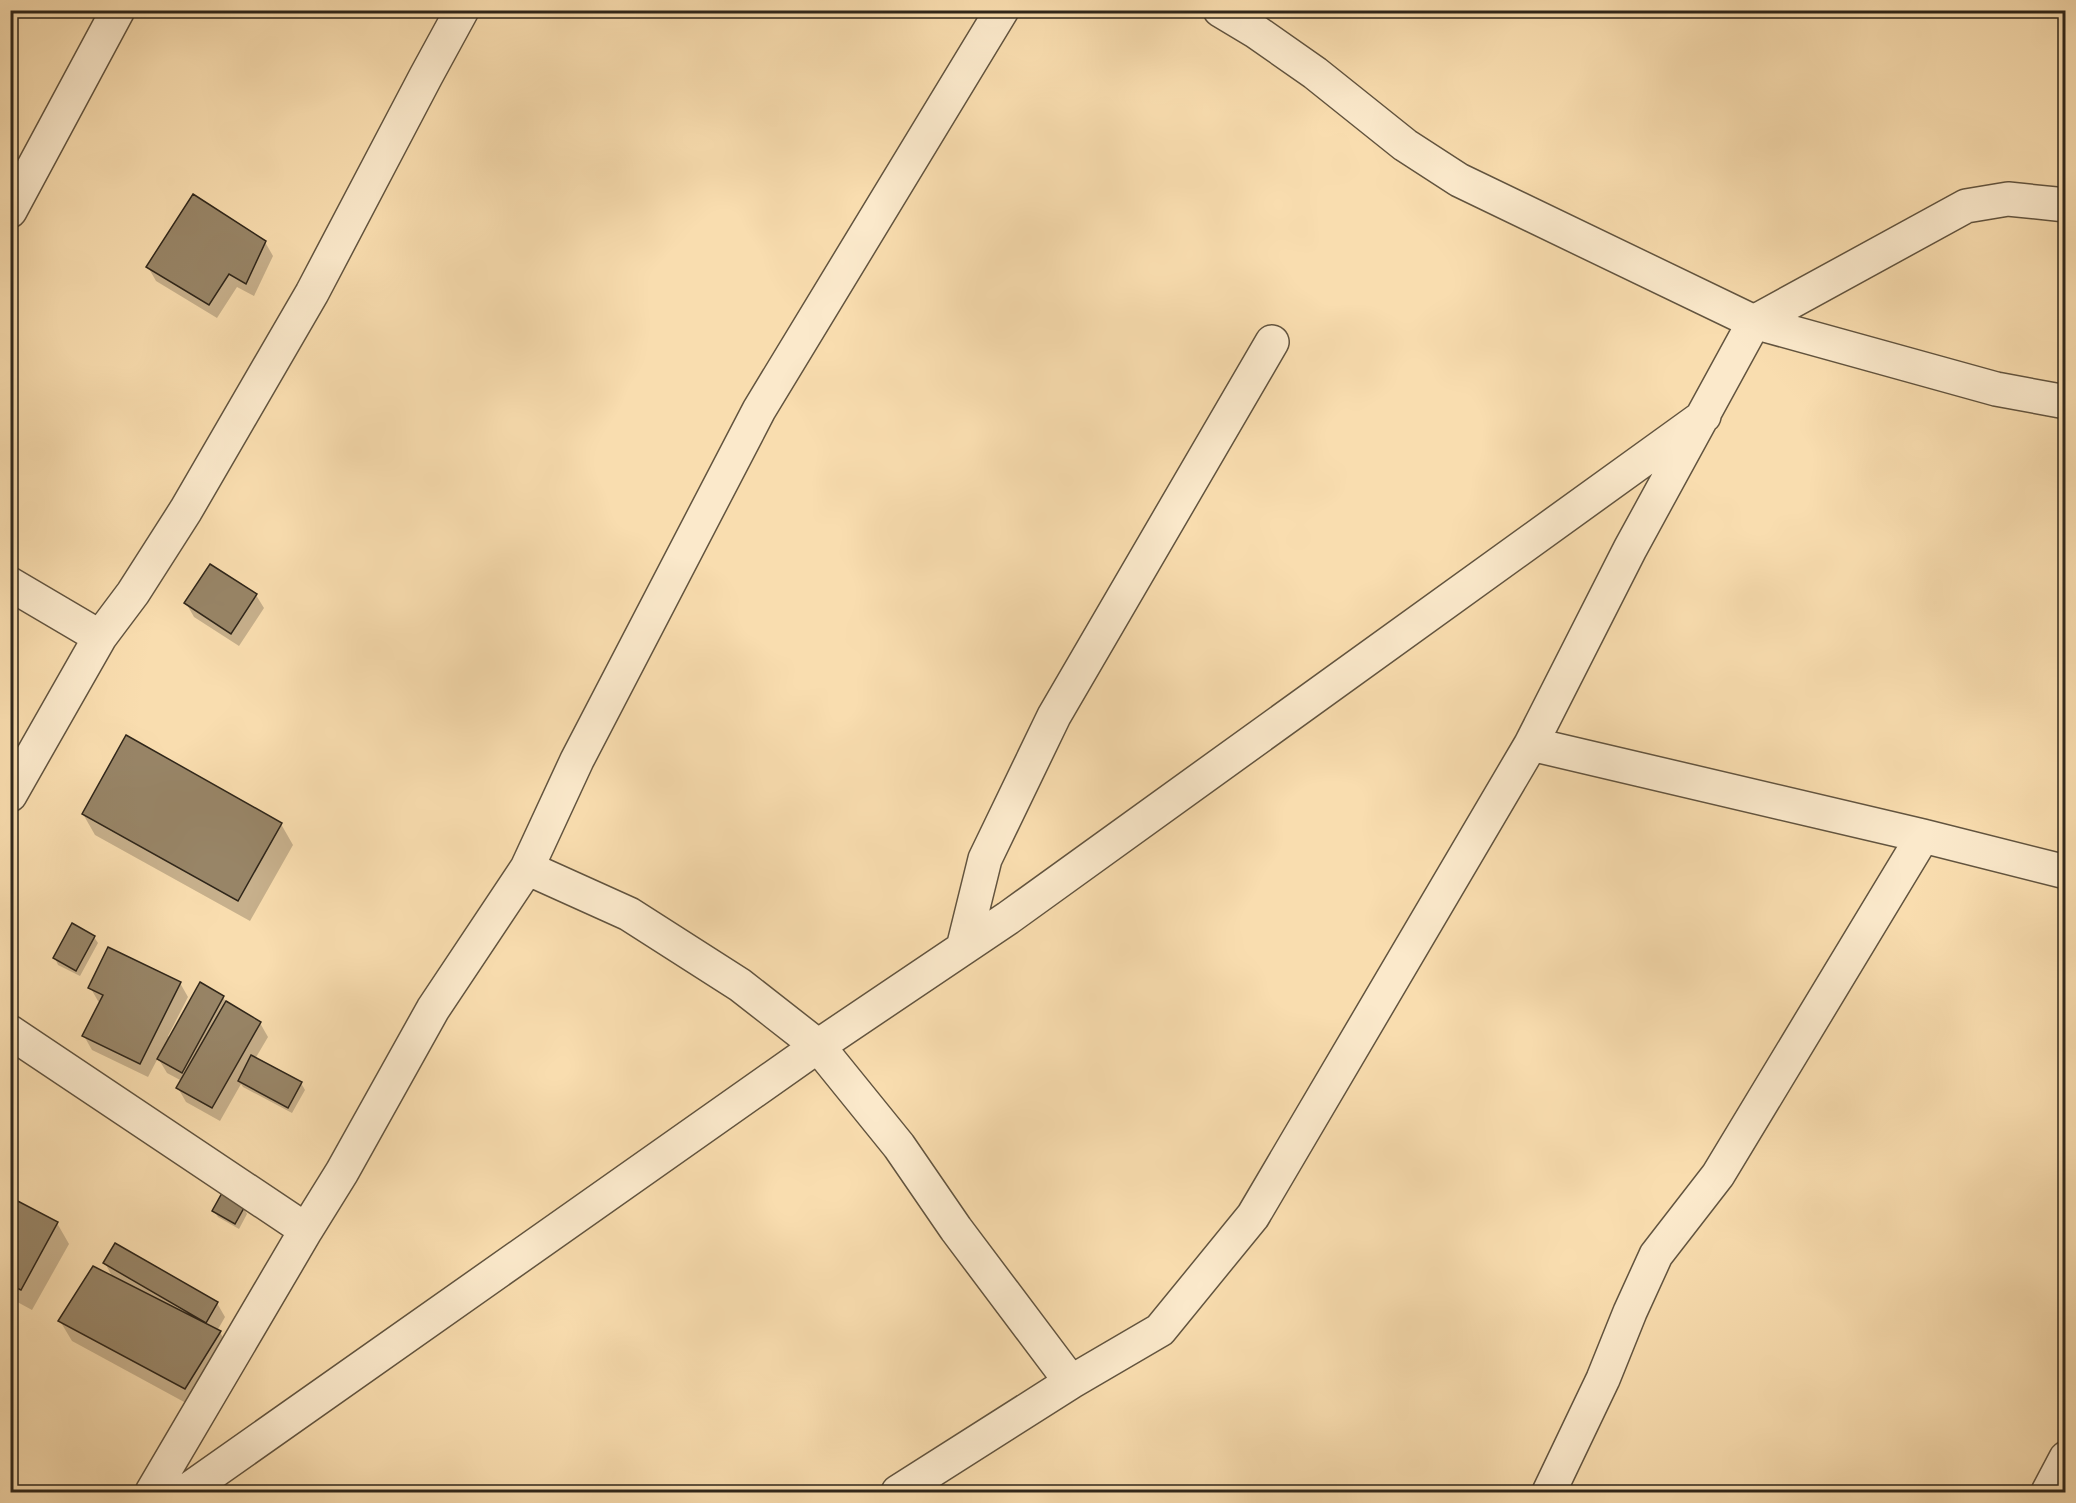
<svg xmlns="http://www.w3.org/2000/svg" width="2076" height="1503" viewBox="0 0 2076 1503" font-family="'IM FELL Double Pica',serif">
<rect width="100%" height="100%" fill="#f9ddaf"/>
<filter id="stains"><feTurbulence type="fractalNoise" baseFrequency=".00333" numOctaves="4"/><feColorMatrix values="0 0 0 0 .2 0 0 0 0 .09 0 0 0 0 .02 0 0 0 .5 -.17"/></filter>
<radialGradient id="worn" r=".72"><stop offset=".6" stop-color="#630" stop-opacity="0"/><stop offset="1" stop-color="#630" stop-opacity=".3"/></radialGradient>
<path fill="#0003" d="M 265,242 L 273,256 L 254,296 L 237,287 L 217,318 L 156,281 L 148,267 Z
M 256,595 L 264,608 L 239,646 L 194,617 L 186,603 Z
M 83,814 L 281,824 L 293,845 L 250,921 L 95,835 Z
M 94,937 L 98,943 L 80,976 L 58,965 L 55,958 Z
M 180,983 L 188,997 L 168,1036 L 171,1038 L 223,997 L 227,1004 L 260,1023 L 268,1037 L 255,1059 L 301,1083 L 305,1090 L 292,1113 L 243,1087 L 241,1084 L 220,1121 L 186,1102 L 178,1088 L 182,1081 L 167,1073 L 158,1058 L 148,1077 L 92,1050 L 84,1036 L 100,1003 L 98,1001 L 90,987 Z
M 10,1199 L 57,1223 L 69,1244 L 32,1310 L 10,1298 Z
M 244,1208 L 247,1214 L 239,1229 L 218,1217 L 214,1211 Z
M 105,1263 L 217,1303 L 225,1317 L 217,1331 L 220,1332 L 231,1353 L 197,1409 L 72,1341 L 60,1321 L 113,1278 Z"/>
<path fill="#988567" stroke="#2f261a" stroke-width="1.5" d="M 193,194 L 266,241 L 246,284 L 229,274 L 209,305 L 146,267 Z
M 210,564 L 257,594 L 231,634 L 184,603 Z
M 126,735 L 282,823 L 238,901 L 82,814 Z
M 72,923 L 95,936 L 76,971 L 53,958 Z
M 108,947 L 181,982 L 140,1064 L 82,1036 L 103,995 L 88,988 Z
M 200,982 L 224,996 L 182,1073 L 157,1059 Z
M 226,1001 L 261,1022 L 212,1108 L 176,1088 Z
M 251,1055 L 302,1082 L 288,1108 L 238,1081 Z
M 222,1193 L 245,1206 L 235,1224 L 212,1211 Z
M 10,1197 L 58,1222 L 21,1290 L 10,1285 Z
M 115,1243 L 218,1302 L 206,1323 L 103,1263 Z
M 93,1266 L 221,1331 L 185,1389 L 58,1321 Z"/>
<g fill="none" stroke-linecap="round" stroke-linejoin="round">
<g stroke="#62543f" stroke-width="36">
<path id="street" d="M 1220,10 L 1255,31 L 1315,73 L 1405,145 L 1459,180 L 1754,322 L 1996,389 L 2066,402
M 10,211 L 118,10
M 10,584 L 100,637 L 133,593 L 186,510 L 312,293 L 426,76 L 462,10
M 1531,744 L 1923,836 L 2066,872
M 10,795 L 100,637
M 527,868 L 629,914 L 740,985 L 818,1046 L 899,1146 L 956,1229 L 1071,1382
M 963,948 L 985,859 L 1054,716 L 1272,342
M 10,1032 L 306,1230
M 152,1492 L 306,1230 L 342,1172 L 433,1009 L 527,868 L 577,760 L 759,410 L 1002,10
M 185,1492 L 818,1046 L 1008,918 L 1704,416
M 898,1492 L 1071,1382 L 1160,1330 L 1253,1216 L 1531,744 L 1630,549 L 1754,322 L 1966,206 L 2008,199 L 2066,205
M 1549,1492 L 1603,1379 L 1630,1312 L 1656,1255 L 1718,1175 L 1923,836
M 2048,1492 L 2066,1458"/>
</g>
<use href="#street" stroke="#fbe9cb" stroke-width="33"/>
</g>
<rect width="2076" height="1503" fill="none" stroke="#f9ddaf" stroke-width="36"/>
<rect x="12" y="12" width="2052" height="1479" fill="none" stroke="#2f261a" stroke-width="3"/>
<rect x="18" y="18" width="2040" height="1467" fill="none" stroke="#2f261a" stroke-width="1.5"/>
<rect width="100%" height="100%" filter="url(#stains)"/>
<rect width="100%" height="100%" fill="url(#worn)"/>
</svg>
